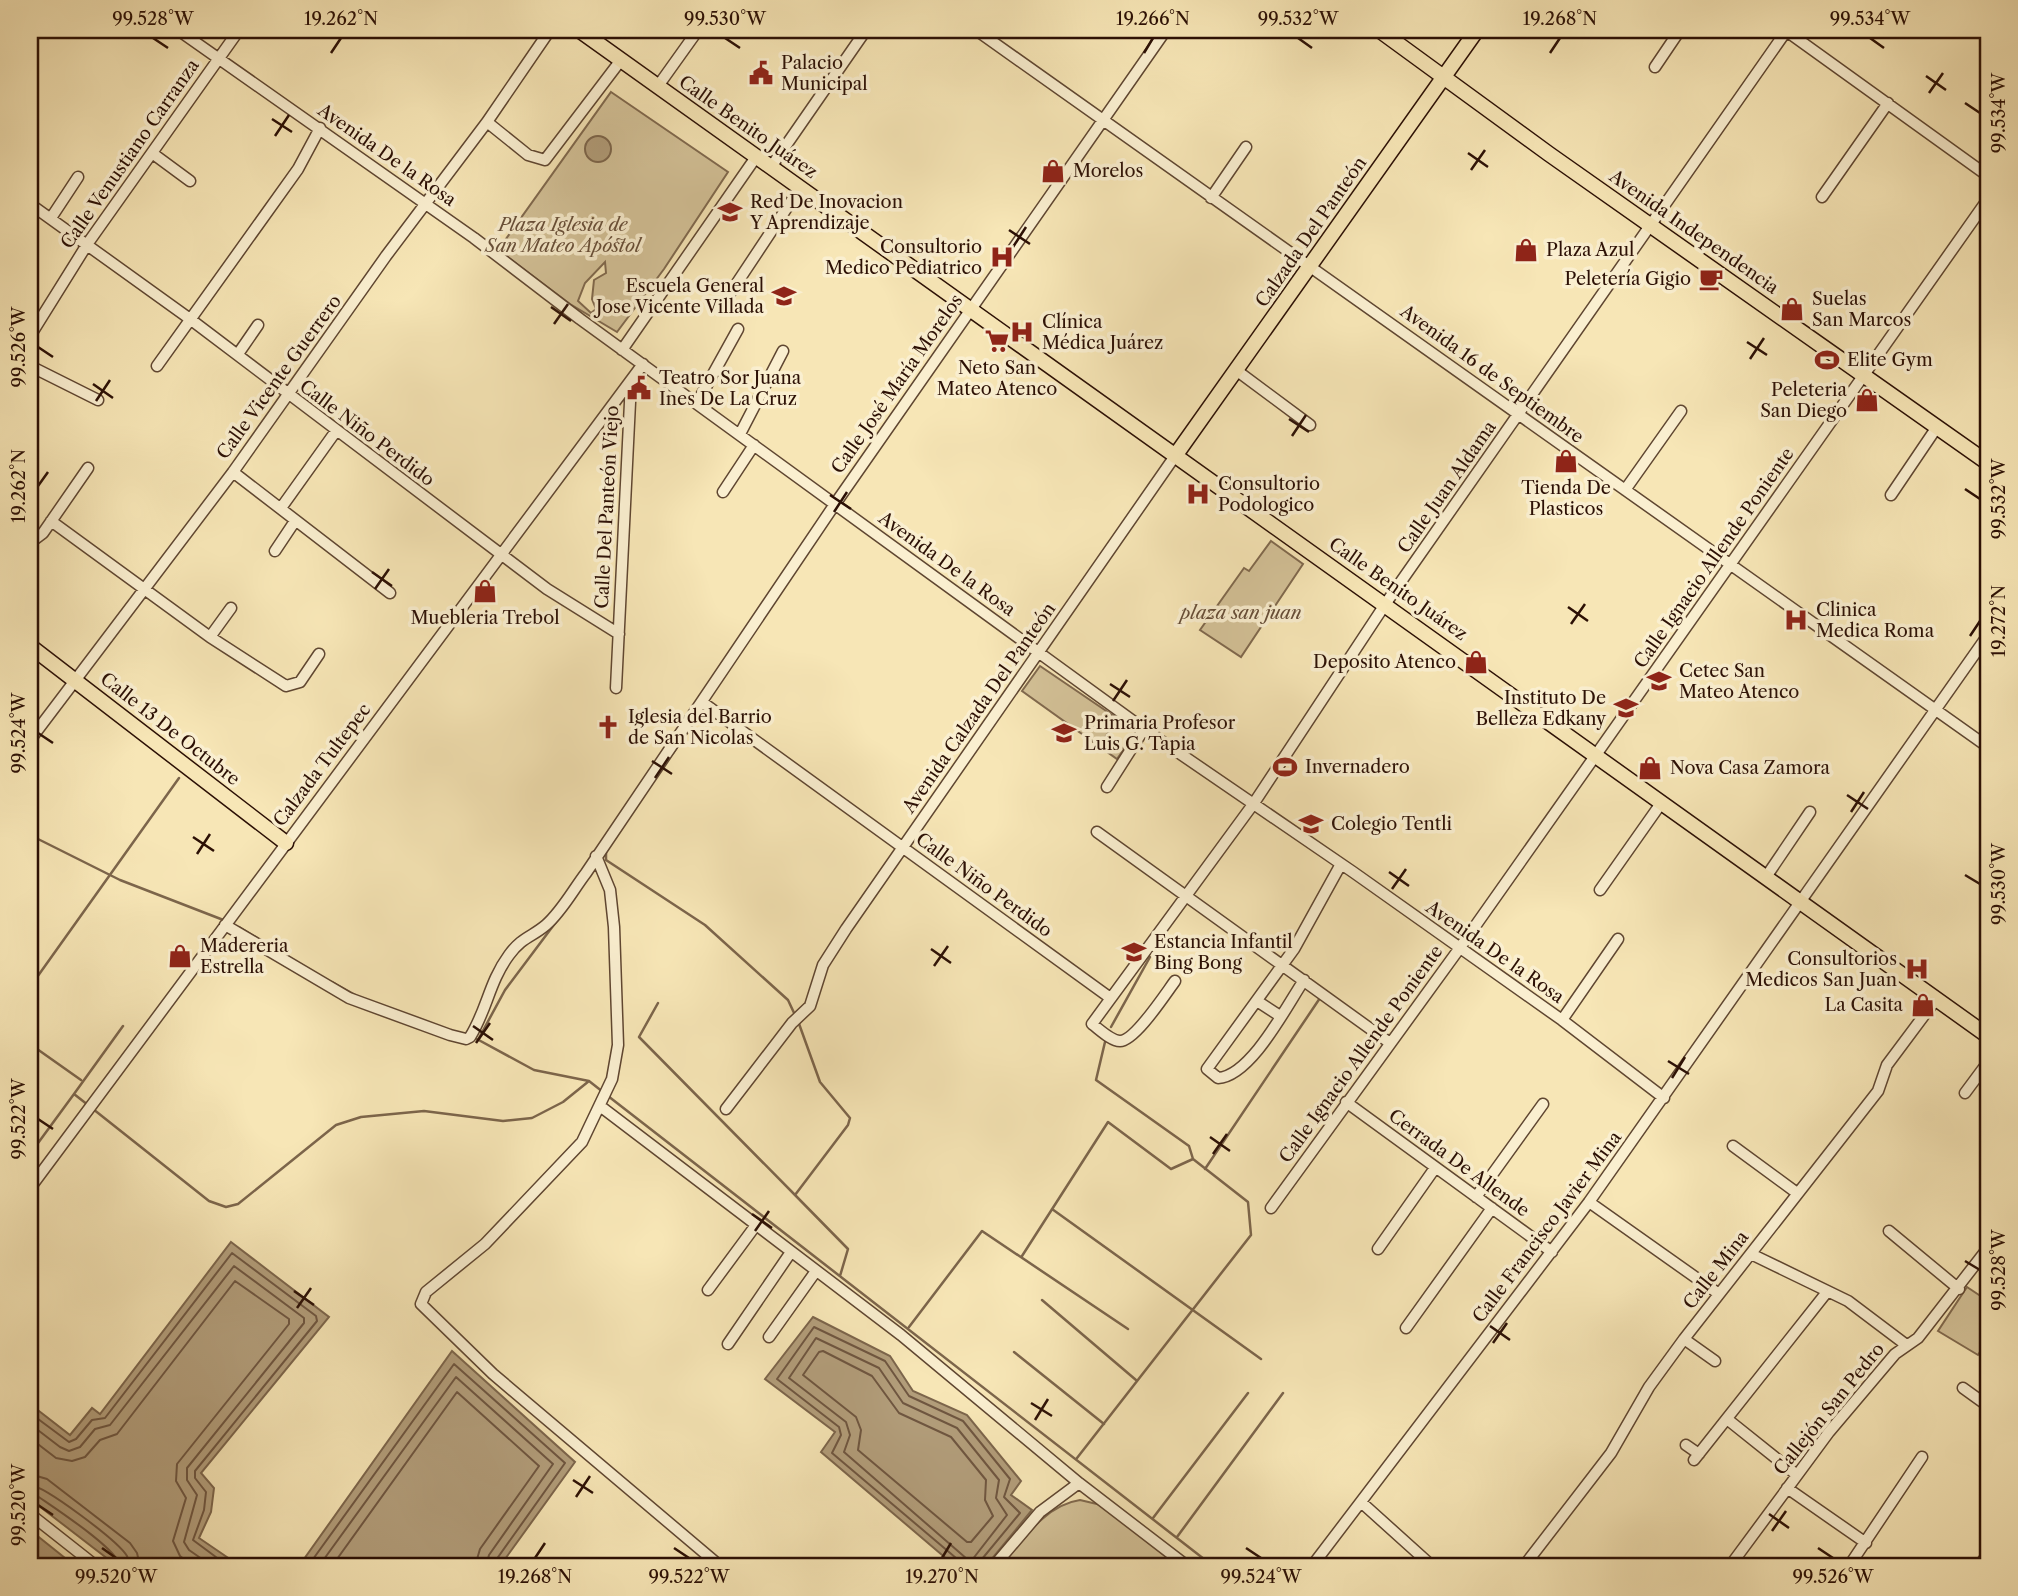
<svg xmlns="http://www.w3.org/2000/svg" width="2018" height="1596" viewBox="0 0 2018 1596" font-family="'Libre Caslon Text',serif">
<rect width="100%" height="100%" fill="#f7e6b6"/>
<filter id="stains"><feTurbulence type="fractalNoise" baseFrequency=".00286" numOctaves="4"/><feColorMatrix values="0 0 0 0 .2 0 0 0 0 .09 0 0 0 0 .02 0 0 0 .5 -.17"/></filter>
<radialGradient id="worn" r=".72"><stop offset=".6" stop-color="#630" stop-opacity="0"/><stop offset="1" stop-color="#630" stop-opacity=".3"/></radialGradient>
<path fill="#d4c298" stroke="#80694e" stroke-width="2" fill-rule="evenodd" d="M 611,92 L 728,172 L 664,269 L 617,332 L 570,304 L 498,250 ZM 605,262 L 606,273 L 594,280 L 592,299 L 596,309 L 591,313 L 578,301 L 585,283 Z
M 1271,541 L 1303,564 L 1241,657 L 1200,630 L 1244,568 L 1249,571 Z
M 1040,666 L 1118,719 L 1106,736 L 1124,749 L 1117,759 L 1022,691 Z
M 1967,1287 L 1988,1301 L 1988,1339 L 1978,1355 L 1938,1331 Z
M 1080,1500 L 1101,1505 L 1178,1566 L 1001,1566 C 1023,1540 1045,1505 1080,1500 Z"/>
<path fill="#b29d7a" stroke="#7c654b" stroke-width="2" d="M585 149a13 13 0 1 1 26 0a13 13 0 1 1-26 0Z
M 231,1242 L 329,1317 L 201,1473 L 214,1488 L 211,1512 L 199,1538 L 240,1566 L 117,1566 L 30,1499 L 30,1404 L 70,1435 L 92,1408 L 100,1414 Z
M 813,1317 L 890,1356 L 913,1391 L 967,1415 L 1021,1481 L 1011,1495 L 1032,1510 L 986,1566 L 955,1566 L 821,1452 L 835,1432 L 765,1379 Z
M 452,1351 L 575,1462 L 500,1566 L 299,1566 Z
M 30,1530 L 75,1566 L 30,1566 Z"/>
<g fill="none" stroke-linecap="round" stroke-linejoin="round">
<path stroke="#6f5640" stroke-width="2" d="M 816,1338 L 879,1368 L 903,1403 L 957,1428 L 999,1480 L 996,1498 L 1007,1515 L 972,1560 L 967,1559 L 844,1452 L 850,1435 L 846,1422 L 789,1378 Z
M 823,1351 L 872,1376 L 899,1413 L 951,1437 L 986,1480 L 985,1500 L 993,1516 L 971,1542 L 967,1542 L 858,1450 L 861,1430 L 856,1417 L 803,1375 L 819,1352 Z
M 30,1413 L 69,1442 L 76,1439 L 92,1420 L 105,1418 L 232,1253 L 316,1316 L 317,1321 L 195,1471 L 195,1478 L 206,1492 L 204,1510 L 193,1540 L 228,1566
M 30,1424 L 60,1447 L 69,1451 L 80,1447 L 95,1429 L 110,1425 L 234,1266 L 304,1318 L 304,1323 L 187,1468 L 187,1480 L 197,1495 L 184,1542 L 189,1550 L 212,1566
M 30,1438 L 56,1458 L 72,1461 L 85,1457 L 100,1440 L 117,1434 L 235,1281 L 289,1319 L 289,1324 L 177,1464 L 176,1481 L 186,1498 L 173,1541 L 180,1556 L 193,1566
M 30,1474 L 47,1479 L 130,1543 L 137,1553 L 140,1566
M 30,1485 C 45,1486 118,1541 127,1556 C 129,1560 129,1561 129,1566
M 30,1494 L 36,1495 C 53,1507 118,1549 120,1566
M 308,1566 L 454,1364 L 565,1463 L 496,1560 L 495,1566
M 319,1566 L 456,1377 L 553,1464 L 489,1555 L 486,1566
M 332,1566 L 457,1392 L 539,1466 L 480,1549 L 475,1566
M 959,1566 L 956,1558 L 832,1453 L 841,1435 L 839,1427 L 777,1379 L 814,1327 L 885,1361 L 909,1396 L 963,1421 L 1010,1479 L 1004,1497 L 1020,1513 L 982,1559 L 981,1566"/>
<path stroke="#7c654b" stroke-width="2.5" d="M 673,753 L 703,710
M 30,835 L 120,880 L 226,921
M 606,851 L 606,860 L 705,925 L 788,1000 L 795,1015
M 239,927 L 257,938
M 332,982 L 357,996
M 30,987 L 179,778
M 658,1003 L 639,1037 L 795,1195
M 798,1021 L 820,1082 L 850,1118 L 848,1125 L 795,1195 L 848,1249 L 840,1276
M 1111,1027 L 1150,957
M 475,1038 L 534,1070 L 589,1081 L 603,1092
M 479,1038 L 505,990 L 556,922
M 30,1044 L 81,1080
M 74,1094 L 123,1026
M 608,1096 L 1213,1566
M 93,1109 L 209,1201 L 226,1207 L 238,1204 L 336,1125 L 361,1117 L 424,1111 L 503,1121 L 532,1118 L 563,1102 L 589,1081
M 30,1154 L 74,1094 L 88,1105
M 1205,1169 L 1320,998
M 1052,1209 L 1261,1359
M 1022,1256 L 1108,1122 L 1171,1169 L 1193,1159
M 1042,1300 L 1136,1380
M 909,1327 L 982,1231 L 1128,1329
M 1014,1352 L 1104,1424
M 1077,1458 L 1251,1235 L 1248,1202 L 1193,1159 L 1189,1146 L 1096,1080 L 1105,1042
M 1153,1518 L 1248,1393
M 1177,1537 L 1283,1393"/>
<g stroke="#5f4631" stroke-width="13">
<path id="minor" d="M 178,30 L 474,238 L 580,319 L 1144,729 L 1353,872 L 1562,1020 L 1664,1098
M 976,30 L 1988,747
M 1785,30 L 1988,176
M 73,31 L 74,30
M 1655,67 L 1680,30
M 658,86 L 698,30
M 487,122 L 528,155 L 545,160 L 621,60
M 152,153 L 190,181
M 771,167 L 866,30
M 1822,197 L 1888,103
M 1211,198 L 1246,147
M 30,204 L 190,319 L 547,589 L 619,634
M 51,218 L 78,177
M 729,295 L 800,188
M 30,336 L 88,243 L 239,30
M 622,350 L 756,157
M 238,354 L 258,325
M 30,366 L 98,400
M 157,366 L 298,169 L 320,128
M 1236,370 L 1310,425
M 697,403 L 738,329
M 740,434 L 783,351
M 233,472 L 390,593
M 1625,490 L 1681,411
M 723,492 L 754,445
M 1891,495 L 1937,427
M 281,508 L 336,431
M 51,521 L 210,637 L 286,686 L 300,682 L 319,654
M 30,536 L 35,539 L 43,533 L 88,468
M 275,551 L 295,521
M 210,637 L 231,608
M 616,688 L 631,382
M 702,702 L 1109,997
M 30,740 L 233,472 L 386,256 L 487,122 L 550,30
M 1107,787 L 1144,729
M 1097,832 L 1390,1043
M 596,856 L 610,890 L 614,927 L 618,1045 L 612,1079 L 582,1142 L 485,1244 L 426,1292 L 421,1304 L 493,1374 L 720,1566
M 1766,877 L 1810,812
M 1600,890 L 1662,802
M 225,925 L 349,998 L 450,1035 L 466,1039 L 470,1037 C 487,1010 489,982 509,955 C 522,937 532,937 546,925 C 562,911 573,890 586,873 L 835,504 L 1166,30
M 1304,980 C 1286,1007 1251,1076 1218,1078 L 1207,1069 L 1294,949 L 1341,864
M 1175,981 C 1166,993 1135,1041 1120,1041 C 1111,1041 1099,1029 1092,1024 L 1254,803 L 1386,603 L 1787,30
M 1257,1001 L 1280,1016
M 1562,1020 L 1618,939
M 1965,1093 L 1988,1062
M 1346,1102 L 1552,1252
M 600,1106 L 901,1335 L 1079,1483
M 726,1109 L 792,1023 L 810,1006 L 823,965 L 846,929 L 1175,456
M 1733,1146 L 1797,1193
M 30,1188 L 643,364
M 1476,1197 L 1543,1104
M 1589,1202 L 1719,1294
M 1271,1208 L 1459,949 L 1988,199
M 1889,1231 L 1959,1289
M 1378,1249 L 1435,1168
M 1751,1254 L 1848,1301 L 1905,1344
M 708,1290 L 756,1225
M 1406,1328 L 1492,1208
M 769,1337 L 816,1271
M 1684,1339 L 1715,1361
M 728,1344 L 791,1252
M 1963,1388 L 1988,1406
M 1727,1419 L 1797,1475
M 1686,1445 L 1699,1454
M 1694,1460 L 1827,1292
M 1787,1488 L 1866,1543
M 1361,1502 L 1432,1566
M 30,1514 L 96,1566
M 994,1566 L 1040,1512 L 1079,1483 L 1187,1566
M 1312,1566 L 1589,1202 L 1988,635
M 1524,1566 L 1611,1453 L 1649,1387 L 1684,1339 L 1878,1091 L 1887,1065 L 1937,998
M 1730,1566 L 1829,1432 L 1895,1354 L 1918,1338 L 1988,1248
M 1849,1566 L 1922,1457
M 1979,1566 L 1988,1554"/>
</g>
<g stroke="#2c1005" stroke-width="17">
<path id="major" d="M 579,30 L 1988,1036
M 1379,30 L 1549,154 L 1988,463
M 1175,456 L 1477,30
M 30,646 L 286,843"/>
</g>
<use href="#minor" stroke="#faefd0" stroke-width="10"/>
<use href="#major" stroke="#f7e6b6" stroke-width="14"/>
</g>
<path fill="none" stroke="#2c1005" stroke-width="2.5" d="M 153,38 L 168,48M 725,38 L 740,48M 1298,38 L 1312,48M 1870,38 L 1884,48M 331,53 L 341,38M 1144,53 L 1153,38M 1550,53 L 1560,38M 1926,76 L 1946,90M 1929,93 L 1943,73M 1965,103 L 1980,113M 272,119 L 292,132M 275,136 L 289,115M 1468,153 L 1488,167M 1471,170 L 1485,150M 1009,230 L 1030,244M 1013,247 L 1026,227M 551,307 L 571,321M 554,324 L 568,304M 1747,342 L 1767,355M 38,347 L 53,357M 1750,359 L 1764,338M 93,384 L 113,398M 96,401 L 110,380M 1289,419 L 1309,432M 1292,436 L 1306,415M 38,486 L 48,472M 1965,489 L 1980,499M 830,495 L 851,509M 834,512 L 847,492M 372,572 L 392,586M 375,589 L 389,569M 1568,607 L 1588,621M 1571,624 L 1585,604M 1970,636 L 1980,621M 1110,684 L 1130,697M 1113,701 L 1127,680M 38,733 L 53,743M 652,761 L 672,774M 655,778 L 669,757M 1847,795 L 1868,809M 1851,812 L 1864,792M 193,837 L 214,851M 197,854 L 210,834M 1389,872 L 1409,886M 1965,875 L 1980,884M 1392,889 L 1406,869M 931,949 L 951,963M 934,966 L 948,946M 473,1026 L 493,1040M 476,1043 L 490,1023M 1668,1061 L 1689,1074M 1672,1078 L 1685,1057M 38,1119 L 53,1129M 1210,1137 L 1230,1151M 1213,1154 L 1227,1134M 752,1214 L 772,1228M 755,1231 L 769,1211M 1965,1261 L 1980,1270M 294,1291 L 314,1305M 297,1308 L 311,1288M 1490,1326 L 1510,1340M 1493,1343 L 1507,1323M 1031,1403 L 1052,1416M 1035,1420 L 1048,1399M 573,1480 L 593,1493M 576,1497 L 590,1476M 38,1505 L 53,1515M 1769,1514 L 1789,1528M 1772,1531 L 1786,1511M 102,1548 L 116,1558M 674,1548 L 689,1558M 1246,1548 L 1261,1558M 1818,1548 L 1833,1558M 535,1558 L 545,1543M 942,1558 L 951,1543"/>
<defs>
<g id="civic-bare" transform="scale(1.89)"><path d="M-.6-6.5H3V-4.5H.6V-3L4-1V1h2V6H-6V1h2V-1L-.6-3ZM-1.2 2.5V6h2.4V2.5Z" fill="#8f2418" stroke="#faefd0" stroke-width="2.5" paint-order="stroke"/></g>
<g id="shop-bare" transform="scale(1.89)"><path d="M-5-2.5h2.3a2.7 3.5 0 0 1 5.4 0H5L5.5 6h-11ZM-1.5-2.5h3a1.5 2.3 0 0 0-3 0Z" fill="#8f2418" stroke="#faefd0" stroke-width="2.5" paint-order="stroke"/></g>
<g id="university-bare" transform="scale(1.89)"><path d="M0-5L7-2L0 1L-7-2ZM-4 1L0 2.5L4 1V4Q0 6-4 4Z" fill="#8f2418" stroke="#faefd0" stroke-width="2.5" paint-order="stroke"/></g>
<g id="hospital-bare" transform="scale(1.89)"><path d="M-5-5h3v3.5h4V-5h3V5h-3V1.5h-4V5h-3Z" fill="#8f2418" stroke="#faefd0" stroke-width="2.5" paint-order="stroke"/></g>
<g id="cafe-bare" transform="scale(1.89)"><path d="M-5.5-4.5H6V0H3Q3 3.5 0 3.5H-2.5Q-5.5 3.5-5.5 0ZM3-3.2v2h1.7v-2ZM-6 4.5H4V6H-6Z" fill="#8f2418" stroke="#faefd0" stroke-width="2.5" paint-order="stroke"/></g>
<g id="school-bare" transform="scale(1.89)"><path d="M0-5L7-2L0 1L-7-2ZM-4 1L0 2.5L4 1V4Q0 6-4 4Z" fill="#8f2418" stroke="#faefd0" stroke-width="2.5" paint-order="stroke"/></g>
<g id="supermarket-bare" transform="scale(1.89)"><path d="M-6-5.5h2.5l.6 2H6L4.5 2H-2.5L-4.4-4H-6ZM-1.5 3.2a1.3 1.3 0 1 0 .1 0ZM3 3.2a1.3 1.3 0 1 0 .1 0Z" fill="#8f2418" stroke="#faefd0" stroke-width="2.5" paint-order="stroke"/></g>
<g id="stadium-bare" transform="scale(1.89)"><path d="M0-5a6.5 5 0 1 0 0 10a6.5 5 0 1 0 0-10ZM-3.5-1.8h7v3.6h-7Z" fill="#8f2418" stroke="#faefd0" stroke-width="2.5" paint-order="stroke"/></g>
<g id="church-bare" transform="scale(1.89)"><path d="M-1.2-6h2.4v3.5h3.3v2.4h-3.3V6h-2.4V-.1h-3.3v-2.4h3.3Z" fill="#8f2418" stroke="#faefd0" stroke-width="2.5" paint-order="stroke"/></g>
</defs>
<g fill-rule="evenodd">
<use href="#civic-bare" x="761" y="73"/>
<use href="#shop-bare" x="1053" y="171"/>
<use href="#university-bare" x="730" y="212"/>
<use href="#shop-bare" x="1526" y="250"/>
<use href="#hospital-bare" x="1002" y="257"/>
<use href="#cafe-bare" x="1711" y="279"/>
<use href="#school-bare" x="784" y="296"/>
<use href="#shop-bare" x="1792" y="309"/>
<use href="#hospital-bare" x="1022" y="332"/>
<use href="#supermarket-bare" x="997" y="341"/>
<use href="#stadium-bare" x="1827" y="360"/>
<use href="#civic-bare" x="639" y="388"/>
<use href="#shop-bare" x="1867" y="400"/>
<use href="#shop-bare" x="1566" y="461"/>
<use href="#hospital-bare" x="1198" y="494"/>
<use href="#shop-bare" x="485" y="591"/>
<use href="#hospital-bare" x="1796" y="620"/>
<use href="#shop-bare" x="1476" y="662"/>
<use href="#university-bare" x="1659" y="681"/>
<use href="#university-bare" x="1626" y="708"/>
<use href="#church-bare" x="608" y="727"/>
<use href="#school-bare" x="1064" y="733"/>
<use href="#stadium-bare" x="1285" y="767"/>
<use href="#shop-bare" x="1650" y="768"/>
<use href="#school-bare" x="1311" y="824"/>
<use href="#school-bare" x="1134" y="952"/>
<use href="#shop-bare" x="180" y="956"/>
<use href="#hospital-bare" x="1917" y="969"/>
<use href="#shop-bare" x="1923" y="1005"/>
</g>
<g text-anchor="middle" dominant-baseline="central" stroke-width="7" stroke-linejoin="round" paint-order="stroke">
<g font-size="18" fill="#2c1005" stroke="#faefd0" text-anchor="start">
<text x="781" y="63">Palacio<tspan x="781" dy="21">Municipal</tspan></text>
<text x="1073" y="171">Morelos</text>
<text x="750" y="202">Red De Inovacion<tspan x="750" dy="21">Y Aprendizaje</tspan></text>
<text x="982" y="247" text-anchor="end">Consultorio<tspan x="982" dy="21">Medico Pediatrico</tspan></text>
<text x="1546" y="250">Plaza Azul</text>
<text x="1691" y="279" text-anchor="end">Peletería Gigio</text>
<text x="764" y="286" text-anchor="end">Escuela General<tspan x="764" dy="21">Jose Vicente Villada</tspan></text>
<text x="1812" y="299">Suelas<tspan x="1812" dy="21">San Marcos</tspan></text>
<text x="1042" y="322">Clínica<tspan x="1042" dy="21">Médica Juárez</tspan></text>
<text x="1847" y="360">Elite Gym</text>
<text x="997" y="368" text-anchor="middle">Neto San<tspan x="997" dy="21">Mateo Atenco</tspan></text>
<text x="659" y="378">Teatro Sor Juana<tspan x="659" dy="21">Ines De La Cruz</tspan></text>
<text x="1847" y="390" text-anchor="end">Peleteria<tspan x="1847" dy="21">San Diego</tspan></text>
<text x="1218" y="484">Consultorio<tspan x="1218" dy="21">Podologico</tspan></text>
<text x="1566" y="488" text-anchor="middle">Tienda De<tspan x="1566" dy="21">Plasticos</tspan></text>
<text x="1816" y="610">Clinica<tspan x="1816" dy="21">Medica Roma</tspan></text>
<text x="485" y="618" text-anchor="middle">Muebleria Trebol</text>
<text x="1456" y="662" text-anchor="end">Deposito Atenco</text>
<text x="1679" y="671">Cetec San<tspan x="1679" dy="21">Mateo Atenco</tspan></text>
<text x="1606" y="698" text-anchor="end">Instituto De<tspan x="1606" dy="21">Belleza Edkany</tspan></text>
<text x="628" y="717">Iglesia del Barrio<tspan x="628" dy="21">de San Nicolas</tspan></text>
<text x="1084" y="723">Primaria Profesor<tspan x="1084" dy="21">Luis G. Tapia</tspan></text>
<text x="1305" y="767">Invernadero</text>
<text x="1670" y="768">Nova Casa Zamora</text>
<text x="1331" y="824">Colegio Tentli</text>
<text x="1154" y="942">Estancia Infantil<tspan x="1154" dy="21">Bing Bong</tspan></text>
<text x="200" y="946">Madereria<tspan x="200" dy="21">Estrella</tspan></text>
<text x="1897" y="959" text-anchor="end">Consultorios<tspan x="1897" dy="21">Medicos San Juan</tspan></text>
<text x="1903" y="1005" text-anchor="end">La Casita</text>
</g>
<g font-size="18" fill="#2c1005" stroke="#faefd0">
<text transform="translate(748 127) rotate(35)">Calle Benito Juárez</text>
<text transform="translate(130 154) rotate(-55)">Calle Venustiano Carranza</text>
<text transform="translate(387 155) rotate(35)">Avenida De la Rosa</text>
<text transform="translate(1311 232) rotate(-55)">Calzada Del Panteón</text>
<text transform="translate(1694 232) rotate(35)">Avenida Independencia</text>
<text transform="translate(1492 374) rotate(36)">Avenida 16 de Septiembre</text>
<text transform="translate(279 377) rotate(-54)">Calle Vicente Guerrero</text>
<text transform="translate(897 384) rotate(-55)">Calle José María Morelos</text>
<text transform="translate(367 433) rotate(37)">Calle Niño Perdido</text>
<text transform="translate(1447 487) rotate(-55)">Calle Juan Aldama</text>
<text transform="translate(607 507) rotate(-87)">Calle Del Panteón Viejo</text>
<text transform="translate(1714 558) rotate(-55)">Calle Ignacio Allende Poniente</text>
<text transform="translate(947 564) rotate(36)">Avenida De la Rosa</text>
<text transform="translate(1398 589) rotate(35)">Calle Benito Juárez</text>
<text transform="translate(979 708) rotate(-55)">Avenida Calzada Del Panteón</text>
<text transform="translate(170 729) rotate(38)">Calle 13 De Octubre</text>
<text transform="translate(322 765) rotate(-53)">Calzada Tultepec</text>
<text transform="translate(984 885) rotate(36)">Calle Niño Perdido</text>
<text transform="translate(1495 952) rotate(35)">Avenida De la Rosa</text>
<text transform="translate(1361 1054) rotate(-54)">Calle Ignacio Allende Poniente</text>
<text transform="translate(1459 1163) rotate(36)">Cerrada De Allende</text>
<text transform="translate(1547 1227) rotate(-53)">Calle Francisco Javier Mina</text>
<text transform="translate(1716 1270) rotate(-52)">Calle Mina</text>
<text transform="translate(1829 1409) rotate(-51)">Callejón San Pedro</text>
</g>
<g font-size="18" font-style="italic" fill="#674e38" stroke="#faefd0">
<text x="563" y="225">Plaza Iglesia de<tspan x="563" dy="21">San Mateo Apóstol</tspan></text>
<text x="1241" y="613">plaza san juan</text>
</g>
</g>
<rect width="2018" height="1596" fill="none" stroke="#f7e6b6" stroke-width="77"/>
<rect x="38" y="38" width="1942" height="1520" fill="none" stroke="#2c1005" stroke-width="2.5"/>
<g font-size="18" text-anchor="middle" fill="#2c1005">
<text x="153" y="25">99.528°W</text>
<text x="341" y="25">19.262°N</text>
<text x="725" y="25">99.530°W</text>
<text x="1153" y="25">19.266°N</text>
<text x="1298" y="25">99.532°W</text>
<text x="1560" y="25">19.268°N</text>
<text x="1870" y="25">99.534°W</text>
<text transform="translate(1999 113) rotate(-90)" y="6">99.534°W</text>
<text transform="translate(19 347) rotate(-90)" y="6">99.526°W</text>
<text transform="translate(19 486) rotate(-90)" y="6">19.262°N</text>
<text transform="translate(1999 499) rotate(-90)" y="6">99.532°W</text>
<text transform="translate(1999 621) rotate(-90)" y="6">19.272°N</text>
<text transform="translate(19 733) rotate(-90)" y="6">99.524°W</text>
<text transform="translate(1999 884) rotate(-90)" y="6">99.530°W</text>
<text transform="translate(19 1119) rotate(-90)" y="6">99.522°W</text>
<text transform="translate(1999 1270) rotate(-90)" y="6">99.528°W</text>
<text transform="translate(19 1505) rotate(-90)" y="6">99.520°W</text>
<text x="116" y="1583">99.520°W</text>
<text x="535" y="1583">19.268°N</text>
<text x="689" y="1583">99.522°W</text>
<text x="942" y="1583">19.270°N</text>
<text x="1261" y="1583">99.524°W</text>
<text x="1833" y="1583">99.526°W</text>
</g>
<rect width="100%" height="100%" filter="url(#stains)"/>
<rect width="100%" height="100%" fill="url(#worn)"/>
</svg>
